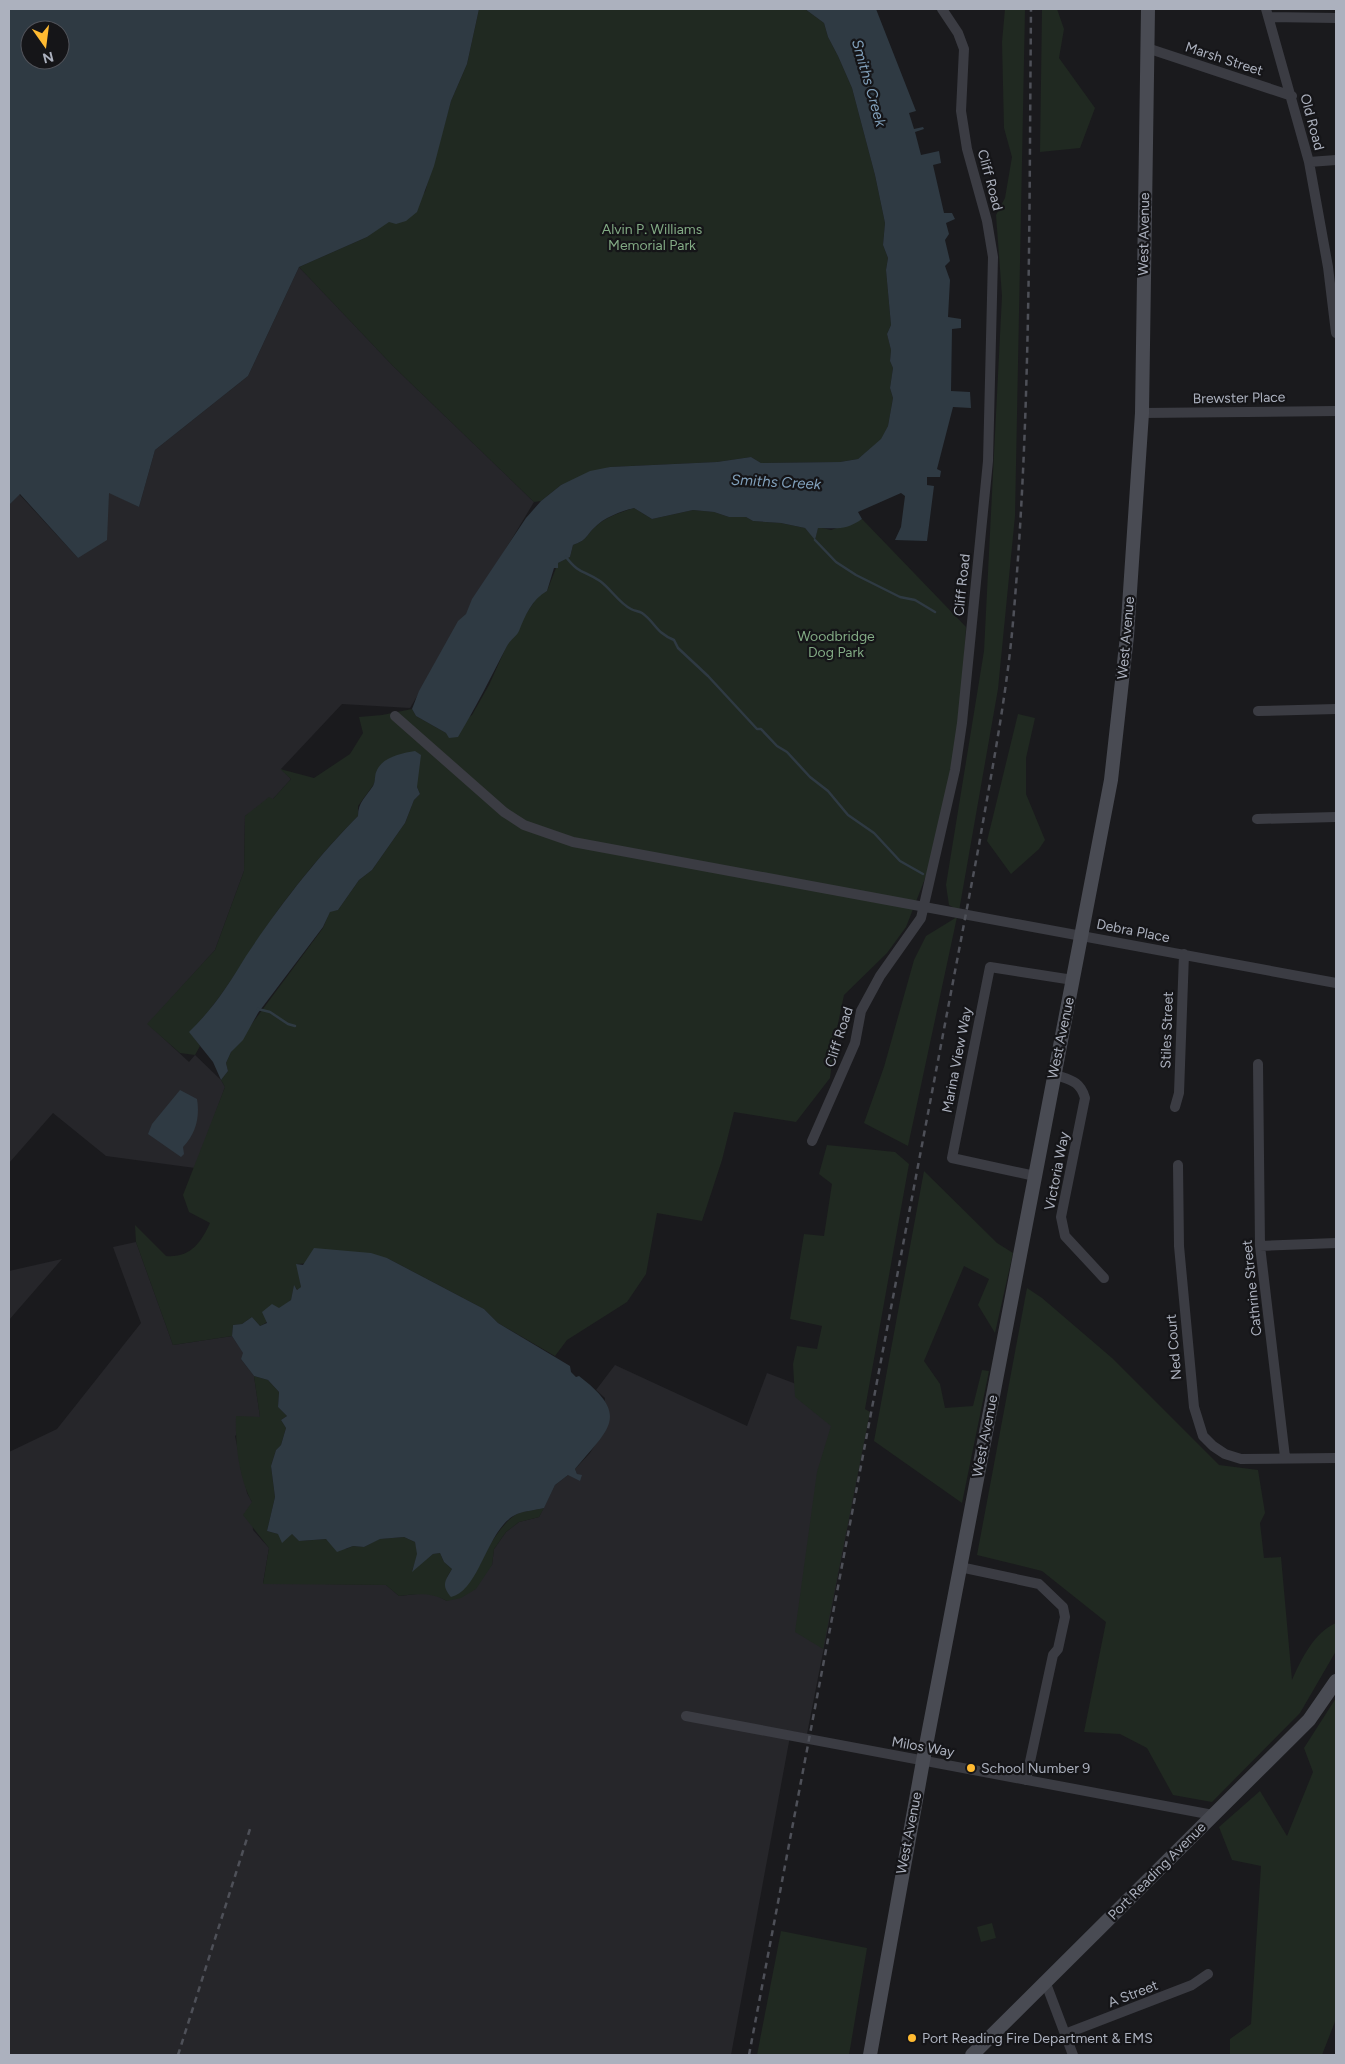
<svg xmlns="http://www.w3.org/2000/svg" width="1345" height="2064" viewBox="0 0 1345 2064" font-family="Figtree,sans-serif">
<rect width="100%" height="100%" fill="#1a1a1d"/>
<path fill="#26262a" d="M 299,267 L 393,366 L 534,502 L 410,708 L 342,704 L 281,769 L 291,779 L 273,799 L 245,816 L 244,871 L 215,950 L 148,1024 L 189,1062 L 195,1055 L 221,1080 L 225,1087 L 195,1168 L 106,1156 L 53,1113 L 9,1163 L 9,505 L 19,494 L 78,558 L 109,492 L 139,507 L 155,450 L 248,376 Z
M 136,1242 L 173,1345 L 232,1336 L 244,1354 L 241,1359 L 254,1376 L 260,1417 L 235,1436 L 247,1493 L 252,1502 L 253,1530 L 269,1548 L 263,1583 L 386,1585 L 399,1596 L 425,1593 L 436,1595 L 447,1601 L 492,1565 L 494,1549 L 506,1532 L 519,1522 L 539,1517 L 555,1485 L 568,1475 L 577,1474 L 575,1469 L 590,1453 L 603,1432 L 605,1398 L 596,1390 L 615,1365 L 747,1426 L 767,1373 L 870,1412 L 807,1734 L 791,1731 L 731,2055 L 9,2055 L 9,1452 L 57,1429 L 141,1323 L 113,1247 Z
M 62,1259 L 9,1320 L 9,1271 Z"/>
<path fill="#202921" d="M 479,9 L 805,9 L 824,23 L 828,37 L 838,56 L 852,88 L 875,175 L 885,223 L 883,245 L 888,258 L 886,270 L 891,325 L 887,334 L 891,350 L 890,361 L 893,368 L 890,388 L 893,398 L 888,426 L 881,440 L 858,459 L 840,462 L 761,463 L 751,457 L 717,462 L 610,467 L 561,485 L 541,501 L 534,502 L 393,366 L 299,267 L 367,237 L 425,192 L 451,101 L 467,64 Z
M 1005,9 L 1025,9 L 1015,516 L 998,689 L 959,911 L 949,905 L 946,885 L 984,651 L 1002,296 L 996,215 L 1005,198 L 1012,157 L 1004,128 L 1002,42 Z
M 1042,9 L 1057,9 L 1064,29 L 1059,58 L 1095,108 L 1080,148 L 1040,152 Z
M 634,508 L 652,519 L 693,510 L 714,512 L 729,517 L 746,517 L 753,521 L 781,523 L 805,528 L 815,539 L 818,527 L 831,530 L 862,519 L 966,627 L 960,723 L 948,792 L 928,871 L 906,927 L 887,953 L 844,995 L 836,1033 L 830,1078 L 796,1122 L 734,1112 L 722,1160 L 702,1221 L 657,1213 L 646,1274 L 627,1302 L 567,1340 L 555,1356 L 498,1323 L 484,1309 L 387,1258 L 297,1264 L 301,1287 L 298,1290 L 294,1286 L 291,1300 C 280,1308 272,1321 260,1326 L 252,1317 L 242,1324 L 233,1325 L 232,1336 L 173,1345 L 136,1242 L 135,1225 L 166,1256 C 190,1258 201,1243 210,1223 L 189,1212 L 183,1195 L 225,1087 L 221,1080 L 228,1071 L 226,1063 L 231,1052 L 323,928 L 330,911 L 338,910 L 359,880 L 372,870 L 405,823 L 414,800 L 420,794 L 417,787 L 417,777 L 377,770 L 374,784 L 358,806 L 358,816 C 317,857 277,908 247,956 C 228,985 214,1007 190,1032 L 200,1046 L 195,1055 L 180,1053 L 147,1024 L 215,950 L 244,871 L 245,816 L 269,797 L 273,799 L 291,779 L 280,769 L 314,778 L 350,754 L 363,733 L 359,717 L 382,715 L 412,709 L 416,716 L 446,733 L 472,715 L 489,685 L 508,643 L 518,632 L 520,623 L 538,596 L 547,591 L 558,563 L 570,557 L 573,545 C 587,540 585,537 594,528 C 603,518 621,512 634,508 Z
M 1018,714 L 1035,718 L 1026,758 L 1026,794 L 1045,840 L 1039,849 L 1011,874 L 987,841 Z
M 957,917 L 908,1146 L 864,1123 L 884,1067 L 914,960 L 926,936 Z
M 827,1145 L 895,1152 L 909,1164 L 865,1409 L 870,1412 L 823,1649 L 795,1632 L 817,1472 L 831,1426 L 795,1397 L 793,1364 L 797,1346 L 817,1349 L 822,1326 L 790,1319 L 804,1234 L 824,1236 L 832,1184 L 819,1174 Z
M 924,1171 L 997,1243 L 1013,1253 L 995,1333 L 978,1305 L 989,1279 L 964,1266 L 924,1361 L 940,1384 L 945,1408 L 973,1406 L 982,1370 L 989,1371 L 962,1503 L 874,1441 Z
M 1027,1288 L 1042,1298 L 1112,1358 L 1219,1465 L 1258,1470 L 1265,1513 L 1260,1523 L 1264,1558 L 1281,1557 L 1292,1680 C 1301,1660 1314,1632 1336,1623 L 1336,1651 L 1300,1713 L 1212,1802 L 1173,1795 L 1147,1748 L 1120,1734 L 1084,1732 L 1106,1622 L 1042,1571 L 977,1555 Z
M 254,1376 L 268,1380 L 279,1392 L 278,1407 L 287,1416 L 281,1420 L 286,1428 L 281,1445 L 276,1450 L 271,1466 L 275,1497 L 267,1531 L 278,1534 L 292,1534 L 299,1541 L 326,1539 L 346,1549 L 353,1546 L 364,1547 L 379,1539 L 404,1537 L 415,1542 L 418,1554 L 412,1571 L 433,1554 L 440,1553 L 444,1562 L 452,1569 L 447,1577 L 480,1565 C 486,1550 502,1522 517,1514 C 524,1511 536,1510 544,1508 L 539,1517 L 519,1522 L 506,1532 L 494,1549 L 492,1565 L 476,1589 L 461,1598 L 447,1601 C 431,1592 417,1594 399,1596 L 386,1585 L 263,1584 L 269,1548 L 243,1515 L 252,1502 C 239,1479 235,1443 236,1416 L 260,1417 Z
M 1336,1698 L 1336,2019 L 1322,2055 L 1230,2055 L 1230,2039 L 1251,2024 L 1261,1866 L 1232,1860 L 1219,1827 L 1260,1791 L 1287,1836 L 1313,1772 L 1304,1748 Z
M 992,1923 L 996,1938 L 981,1942 L 977,1927 Z
M 781,1931 L 867,1948 L 849,2055 L 757,2055 Z"/>
<path fill="#2f3a43" fill-rule="evenodd" d="M 9,9 L 479,9 L 467,64 L 451,101 L 434,166 L 417,212 L 406,221 L 396,224 L 389,222 L 367,237 L 299,267 L 248,376 L 155,450 L 139,507 L 109,493 L 107,540 L 78,558 L 20,494 L 9,505 ZM 30,30 L 60,30 L 60,60 L 30,60 Z
M 805,9 L 876,9 L 916,111 L 909,113 L 914,129 L 923,127 L 924,129 L 915,132 L 921,155 L 939,151 L 941,163 L 933,165 L 944,213 L 952,213 L 955,219 L 946,223 L 949,234 L 945,240 L 950,261 L 945,266 L 950,280 L 948,317 L 961,319 L 961,328 L 952,329 L 951,391 L 970,392 L 971,408 L 953,407 L 937,469 L 941,471 L 940,477 L 927,477 L 927,485 L 934,486 L 927,541 L 895,540 L 901,527 L 905,496 L 901,493 L 858,512 L 862,519 C 845,531 836,528 818,528 L 815,540 L 805,528 L 781,523 L 753,521 L 746,517 L 729,517 L 714,512 L 693,510 L 652,519 L 634,508 C 621,511 603,518 594,528 C 585,537 587,540 573,545 L 570,557 L 558,563 L 558,568 L 554,568 L 547,591 C 532,599 525,616 519,631 C 516,637 510,640 507,646 C 491,677 476,707 458,737 L 449,738 L 446,733 L 416,716 L 412,709 L 419,691 L 458,621 L 466,614 L 472,599 L 526,518 L 541,501 L 561,485 L 590,471 L 610,467 L 717,462 L 751,457 L 761,463 L 840,462 L 858,459 L 881,439 L 888,426 L 893,398 L 890,388 L 893,368 L 890,361 L 891,350 L 887,334 L 891,325 L 886,270 L 888,258 L 883,245 L 885,223 L 875,175 L 852,88 L 838,56 L 828,37 L 824,23 Z
M 415,751 L 421,755 L 417,787 L 420,794 L 414,800 L 405,823 L 372,870 L 359,880 L 338,910 L 330,912 L 323,927 L 258,1013 L 243,1040 L 231,1052 L 226,1063 L 228,1071 L 221,1080 L 213,1062 L 189,1032 C 213,1009 229,984 246,956 C 277,909 318,856 358,816 C 358,802 366,797 373,786 C 376,781 374,775 377,770 C 383,757 402,753 415,751 Z
M 180,1090 L 197,1099 C 200,1117 196,1134 183,1147 L 184,1154 L 181,1157 L 148,1134 L 152,1124 Z
M 314,1248 L 371,1253 L 387,1258 L 484,1309 L 498,1323 L 570,1366 L 571,1372 L 576,1377 L 579,1376 C 631,1416 609,1428 575,1469 L 577,1474 L 582,1475 L 580,1481 L 568,1475 L 555,1485 L 544,1508 C 536,1510 525,1511 517,1514 C 487,1527 480,1591 451,1597 C 441,1585 445,1581 452,1569 L 444,1562 L 440,1553 L 433,1554 L 412,1572 L 417,1554 L 415,1542 L 404,1537 L 380,1539 L 364,1547 L 353,1546 L 337,1552 L 326,1539 L 299,1541 L 292,1534 L 282,1543 L 278,1534 L 267,1531 L 275,1497 L 271,1466 L 276,1450 L 281,1445 L 286,1428 L 281,1420 L 287,1416 L 278,1407 L 279,1392 L 268,1380 L 254,1376 L 241,1359 L 243,1353 L 232,1336 L 233,1325 L 242,1324 L 252,1317 L 260,1326 L 267,1323 L 262,1312 L 272,1304 L 279,1308 L 291,1300 L 294,1285 L 297,1290 L 301,1287 L 296,1264 L 303,1265 Z"/>
<g fill="none" stroke-linecap="round" stroke-linejoin="round">
<path stroke="#2f3a43" stroke-width="2.5" d="M 815,540 L 836,562 L 856,575 L 900,597 L 915,600 L 935,612
M 566,557 C 579,574 583,570 600,581 C 611,589 619,603 631,609 C 634,611 639,611 642,613 C 655,622 656,633 674,640 L 678,648 L 708,676 L 757,729 L 761,729 L 777,746 L 787,752 L 810,777 L 828,791 L 848,815 L 874,833 L 900,861 L 923,874
M 258,1009 L 270,1012 L 288,1024 L 295,1026"/>
<path stroke="#3b3c43" stroke-width="10" d="M 1266,9 L 1309,162 L 1328,267 L 1336,333
M 1269,17 L 1336,18
M 1147,48 L 1292,96
M 1309,162 L 1336,160
M 1142,413 L 1336,411
M 1258,711 L 1336,709
M 395,716 L 504,812 L 524,825 L 573,842 L 1336,983
M 1257,819 L 1336,817
M 1258,1064 L 1260,1246 L 1285,1457
M 1053,1074 C 1069,1080 1080,1080 1085,1098 L 1061,1217 L 1065,1236 L 1104,1278
M 1175,1107 L 1179,1093 L 1184,954
M 812,1141 L 855,1043 L 861,1011 L 880,976 L 921,918 L 955,770 L 962,723 L 988,461 L 993,257 L 987,221 L 967,149 L 961,111 L 964,49 L 958,33 L 942,9
M 1178,1165 L 1179,1246 L 1194,1407 L 1203,1436 L 1213,1446 L 1225,1454 L 1241,1459 L 1336,1458
M 1035,1176 L 952,1158 L 990,967 L 1073,980
M 1260,1246 L 1336,1243
M 960,1567 L 1039,1584 L 1063,1607 L 1065,1617 L 1058,1649 L 1053,1655 L 1026,1780
M 686,1716 L 1213,1815
M 1045,1981 L 1073,2055
M 1065,2034 L 1192,1985 L 1208,1974"/>
<path stroke="#494b53" stroke-width="14" d="M 870,2055 L 923,1761 L 1111,780 L 1127,636 L 1142,413 L 1148,9
M 972,2055 L 1309,1720 L 1336,1681"/>
<path stroke="#4e5058" stroke-width="2.5" stroke-dasharray="6 5" stroke-linecap="butt" d="M 178,2055 L 250,1829
M 749,2055 L 979,845 C 991,775 1005,704 1012,633 C 1031,427 1029,215 1031,9"/>
</g>
<g fill="#ffba31" stroke="#151518" stroke-width="2">
<circle cx="971" cy="1768" r="5"/>
<circle cx="912" cy="2038" r="5"/>
</g>
<g text-anchor="middle" dominant-baseline="central" stroke-width="4.5" stroke-linejoin="round" paint-order="stroke">
<g font-size="14" fill="#acb1be" stroke="#151518">
<text transform="translate(1224 59) rotate(18)">Marsh Street</text>
<text transform="translate(1312 122) rotate(75)">Old Road</text>
<text transform="translate(990 180) rotate(75)">Cliff Road</text>
<text transform="translate(1144 234) rotate(-89)">West Avenue</text>
<text transform="translate(1239 398) rotate(-1)">Brewster Place</text>
<text transform="translate(962 585) rotate(-84)">Cliff Road</text>
<text transform="translate(1126 638) rotate(-85)">West Avenue</text>
<text transform="translate(1133 931) rotate(11)">Debra Place</text>
<text transform="translate(1167 1030) rotate(-88)">Stiles Street</text>
<text transform="translate(839 1037) rotate(-72)">Cliff Road</text>
<text transform="translate(1061 1038) rotate(-78)">West Avenue</text>
<text transform="translate(957 1060) rotate(-79)">Marina View Way</text>
<text transform="translate(1057 1171) rotate(-79)">Victoria Way</text>
<text transform="translate(1252 1288) rotate(-96)">Cathrine Street</text>
<text transform="translate(1174 1347) rotate(-95)">Ned Court</text>
<text transform="translate(985 1436) rotate(-79)">West Avenue</text>
<text transform="translate(923 1747) rotate(10)">Milos Way</text>
<text transform="translate(909 1833) rotate(-79)">West Avenue</text>
<text transform="translate(1157 1871) rotate(-45)">Port Reading Avenue</text>
<text transform="translate(1133 1994) rotate(-21)">A Street</text>
</g>
<g font-size="14" fill="#82aa84" stroke="#151518">
<text x="652" y="229">Alvin P. Williams<tspan x="652" dy="16">Memorial Park</tspan></text>
<text x="836" y="636">Woodbridge<tspan x="836" dy="16">Dog Park</tspan></text>
</g>
<g font-size="14" fill="#acb1be" stroke="#151518" text-anchor="start">
<text x="981" y="1768">School Number 9</text>
<text x="922" y="2038">Port Reading Fire Department &amp; EMS</text>
</g>
<g font-size="15" font-style="italic" fill="#81a0bb" stroke="#151518">
<text transform="translate(869 83) rotate(74)">Smiths Creek</text>
<text transform="translate(776 482) rotate(3)">Smiths Creek</text>
</g>
</g>
<rect width="1345" height="2064" fill="none" stroke="#acb1be" stroke-width="20"/>
<g transform="translate(45 45) rotate(166)"><circle r="24" fill="#151518" stroke="#51535a"/>
<path d="M0-4L9 19L0 12L-9 19Z" fill="#ffba31"/>
<text y="-8" font-size="14" font-weight="bold" text-anchor="middle" fill="#acb1be">N</text>
</g>
</svg>
